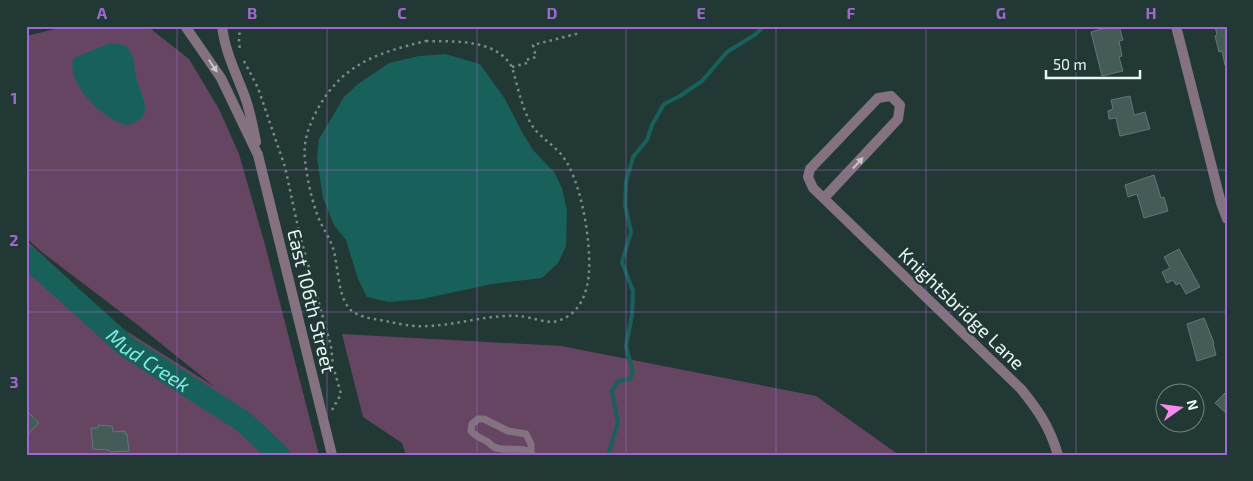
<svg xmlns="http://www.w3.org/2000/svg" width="1253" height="481" viewBox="0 0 1253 481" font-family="'Exo 2',sans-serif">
<rect width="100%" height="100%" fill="#223835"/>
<path fill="#664563" d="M 68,26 L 147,26 L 189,59 L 219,109 L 239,154 L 264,241 L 319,455 L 26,455 L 26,240 L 120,327 L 215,387 L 134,322 L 43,253 L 26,238 L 26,36 Z
M 342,334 L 561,346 L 816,396 L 899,455 L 406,455 L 402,443 L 363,417 Z"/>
<path fill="#18615a" d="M 110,43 L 125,45 C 137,56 133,69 138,84 C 141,92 145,101 145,110 C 145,114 143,116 140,119 C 135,123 129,126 122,124 C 102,117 64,82 74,58 Z
M 445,54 L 480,64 L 505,99 L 522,132 L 533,150 L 554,172 L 562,188 L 567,211 L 566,246 L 558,263 L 542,278 L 492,284 L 422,299 L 389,302 L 367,297 L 358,279 L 346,240 L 334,225 L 323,198 L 317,158 L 319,139 L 344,97 L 358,84 L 389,63 L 419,56 Z"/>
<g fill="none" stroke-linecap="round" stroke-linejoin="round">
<path stroke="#18615a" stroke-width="4" d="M 608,455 L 618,423 L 612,391 L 618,381 L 630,379 L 633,372 L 626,346 L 632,315 L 633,291 L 622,262 L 631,232 L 625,205 L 626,182 L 633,157 L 647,140 L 652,125 L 664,104 L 680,96 L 702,81 L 727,52 L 756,34 L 764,26"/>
<path stroke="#18615a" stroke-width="22" id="s1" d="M 26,256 L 127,347 L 244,422 L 279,455"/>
</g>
<path fill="#445b58" stroke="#607875" d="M 1113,26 L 1119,26 L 1123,40 L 1119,41 L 1122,56 L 1119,57 L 1123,71 L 1102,76 L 1091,32 Z
M 1215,26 L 1227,26 L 1227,65 L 1225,65 L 1222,51 L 1219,52 L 1215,36 L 1217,35 Z
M 1130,96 L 1134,115 L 1145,112 L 1150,129 L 1120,136 L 1116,118 L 1109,119 L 1108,111 L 1113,109 L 1111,100 Z
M 1154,175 L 1161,198 L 1164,197 L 1168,211 L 1144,218 L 1137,194 L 1128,197 L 1125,185 Z
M 1179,249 L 1200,287 L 1186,294 L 1180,283 L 1176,285 L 1173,280 L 1167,283 L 1162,272 L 1170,268 L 1164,257 Z
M 1204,318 L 1214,343 L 1213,343 L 1216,355 L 1197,361 L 1187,324 Z
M 1227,391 L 1227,414 L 1215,403 Z
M 26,410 L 39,423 L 26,436 Z
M 98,425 L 112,426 L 113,432 L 125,431 L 125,434 L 127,434 L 129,451 L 110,452 L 109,450 L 93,449 L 91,428 L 98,428 Z"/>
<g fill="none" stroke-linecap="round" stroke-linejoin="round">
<path stroke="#788b88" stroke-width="2.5" stroke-dasharray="2.5 4" stroke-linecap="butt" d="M 240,26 L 239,41 L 240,51
M 426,41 C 455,42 495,38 512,67 C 517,84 521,104 529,120 C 536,135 550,142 560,153 C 581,176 591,241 589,271 C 588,292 580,315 557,321 C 548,324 530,317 520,316 C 488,314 459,325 428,326 C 413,327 399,324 386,321 C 375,319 363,318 353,312 C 337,300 339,267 333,248 C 329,236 321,226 317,214 C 311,197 307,178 305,160 C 303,142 308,128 316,112 C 341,64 377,53 426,41 Z
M 244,61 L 258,88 L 285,167 L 299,232 L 331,346 L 333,366 L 341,394 L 332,410
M 512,67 L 527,63 L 526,60 L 536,57 L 533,45 L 576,34 L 574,26"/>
<path stroke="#847281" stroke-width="7" d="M 531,452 L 531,444 L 526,434 L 508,431 L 484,419 L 478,419 L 472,424 L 471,431 C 476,437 482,438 488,442 C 490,444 492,446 494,447 C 506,453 523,444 533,455"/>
<path stroke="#847281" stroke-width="10" d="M 1176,26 L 1221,203 L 1227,219
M 258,155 L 332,455
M 824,198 L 898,119 L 900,105 L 891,96 L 878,98 L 810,169 L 808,177 L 813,188 L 1021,389 C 1039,411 1050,428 1058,455"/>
<path stroke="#847281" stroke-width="10" d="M 185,26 L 221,78 L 258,155
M 222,26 C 225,52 236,73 245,97 C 250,111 253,126 256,142"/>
</g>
<defs><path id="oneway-solid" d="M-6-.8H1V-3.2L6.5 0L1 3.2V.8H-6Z" transform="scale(1.25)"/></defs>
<g fill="#c6c8cc">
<use href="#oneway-solid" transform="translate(213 66) rotate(56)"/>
<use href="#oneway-solid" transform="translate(858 163) rotate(-47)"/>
</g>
<path fill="none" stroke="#9c69cf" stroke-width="1" stroke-opacity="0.55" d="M 177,26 L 177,455M 327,26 L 327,455M 477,26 L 477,455M 626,26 L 626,455M 776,26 L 776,455M 926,26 L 926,455M 1076,26 L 1076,455M 26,170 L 1227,170M 26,312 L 1227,312"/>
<g text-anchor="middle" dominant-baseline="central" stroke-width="4.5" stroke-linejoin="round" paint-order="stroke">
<g font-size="19" fill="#e9f7f4" stroke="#223835">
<text transform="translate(312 301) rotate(76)">East 106th Street</text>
<text transform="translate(962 308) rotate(44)">Knightsbridge Lane</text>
</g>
<g font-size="20" font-style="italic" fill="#82ebde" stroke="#223835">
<text stroke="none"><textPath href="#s1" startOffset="161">Mud Creek</textPath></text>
</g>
</g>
<rect width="1253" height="481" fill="none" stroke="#223835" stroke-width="55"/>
<g transform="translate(1180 408) rotate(76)"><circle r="24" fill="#223835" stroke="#728481"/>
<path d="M0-4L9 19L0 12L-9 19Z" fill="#f788ec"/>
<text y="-8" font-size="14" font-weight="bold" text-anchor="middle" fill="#e9f7f4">N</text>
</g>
<path d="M1046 70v8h94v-8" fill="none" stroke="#e9f7f4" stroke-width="2.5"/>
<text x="1053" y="70" font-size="15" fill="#e9f7f4" stroke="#223835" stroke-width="4" paint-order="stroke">50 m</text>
<rect x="28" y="28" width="1198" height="426" fill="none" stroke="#9c69cf" stroke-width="2"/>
<g font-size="16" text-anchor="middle" font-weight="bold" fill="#9c69cf">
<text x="102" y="19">A</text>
<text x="252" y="19">B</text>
<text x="402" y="19">C</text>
<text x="552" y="19">D</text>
<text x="701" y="19">E</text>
<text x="851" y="19">F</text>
<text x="1001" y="19">G</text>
<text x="1151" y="19">H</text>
<text x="14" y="104">1</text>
<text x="14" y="246">2</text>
<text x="14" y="388">3</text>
</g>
</svg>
